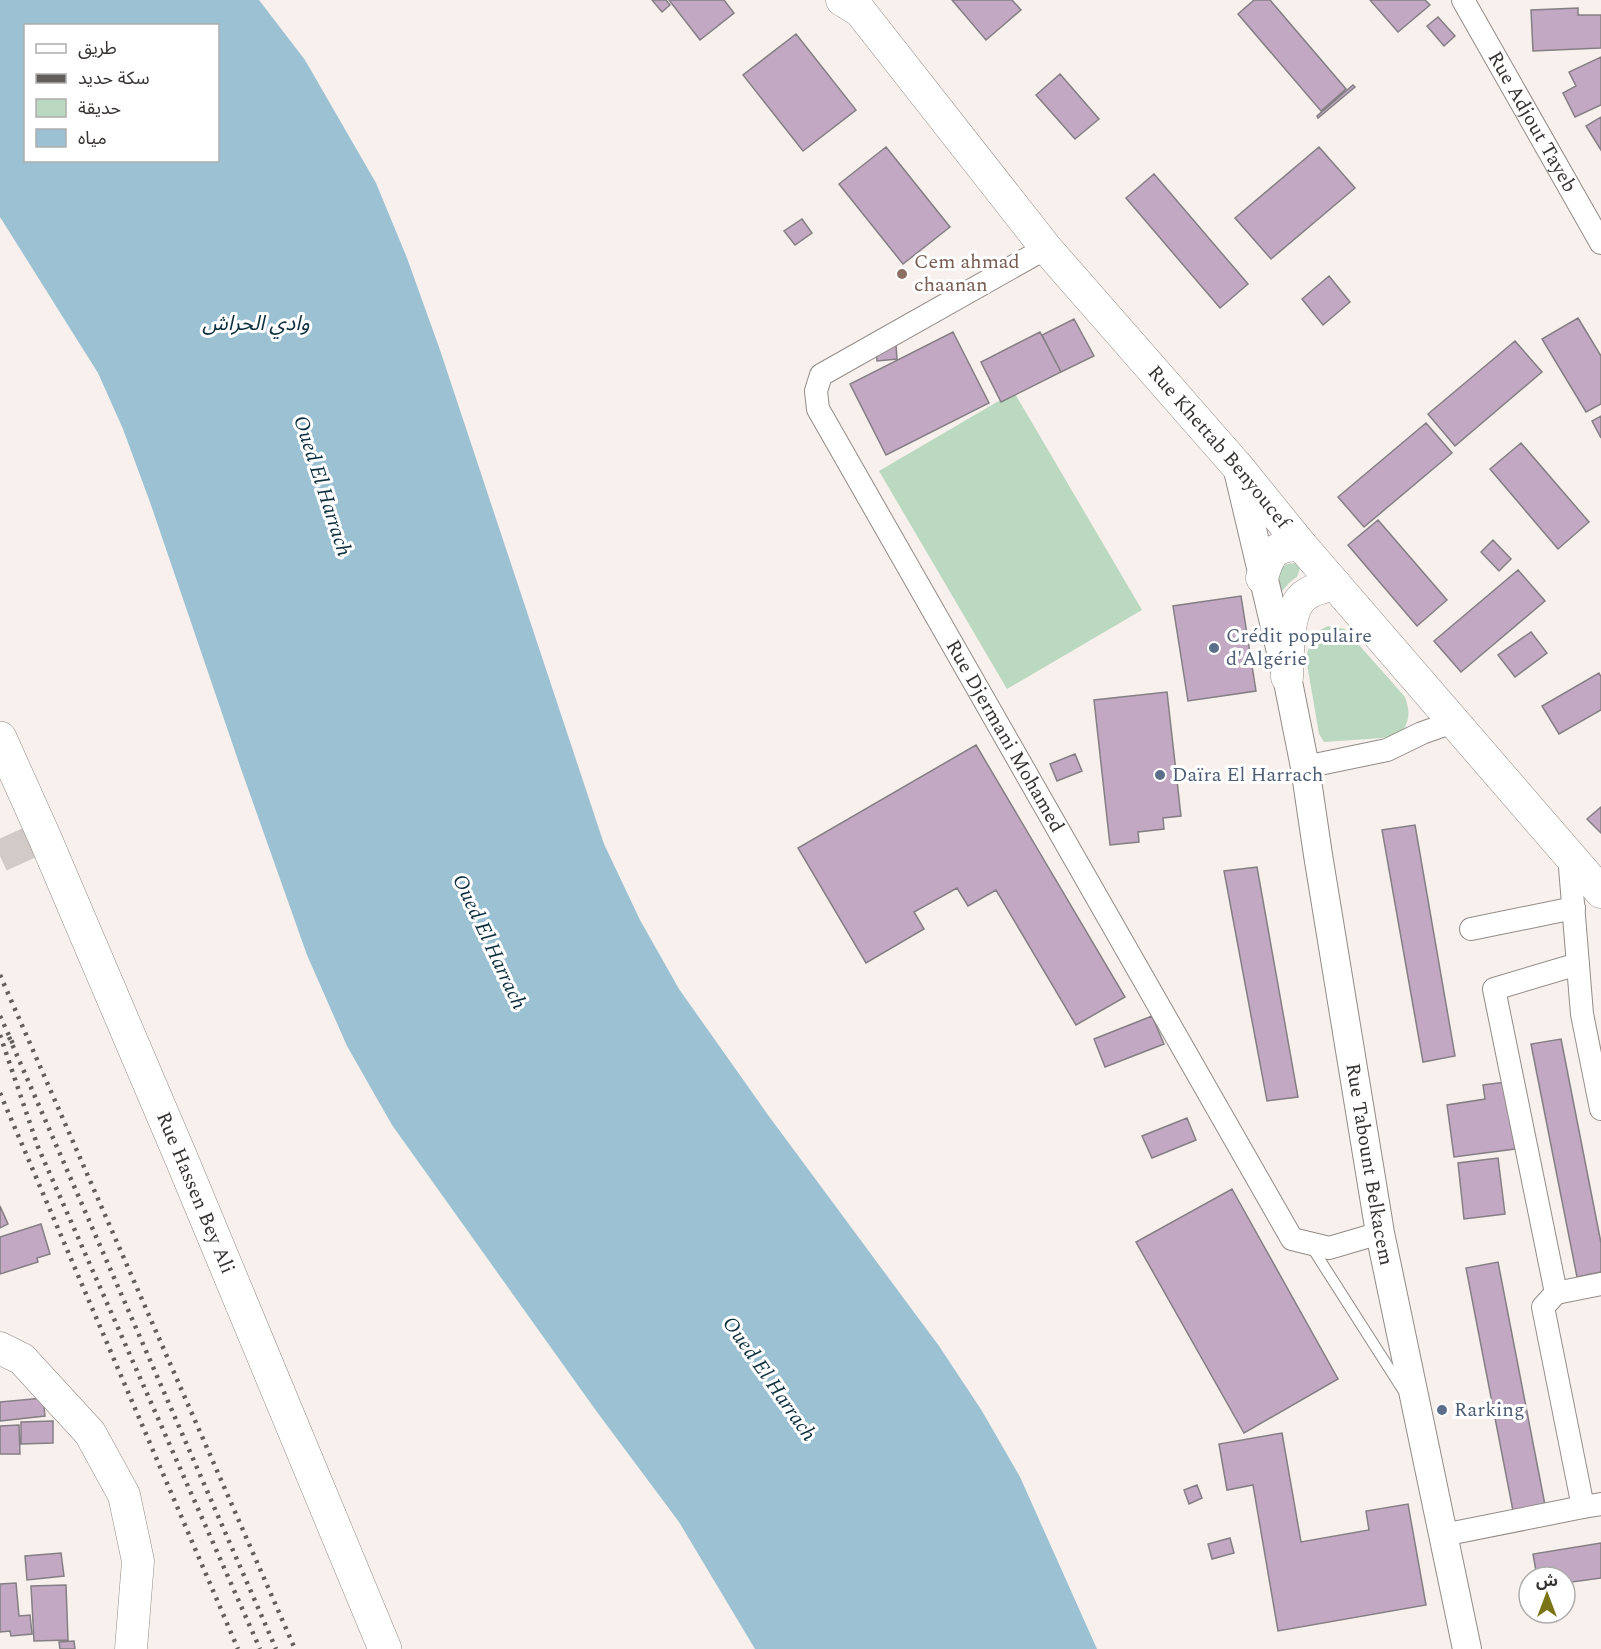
<svg xmlns="http://www.w3.org/2000/svg" width="1601" height="1649" viewBox="0 0 1601 1649" font-family="Spectral,'Noto Sans Arabic',serif">
<rect width="100%" height="100%" fill="#f8f0ec"/>
<path fill="#bbd8c0" d="M 1014,392 L 1142,610 L 1007,689 L 879,471 Z
M 1296,563 L 1300,568 L 1297,577 C 1289,581 1285,589 1278,595 L 1274,594 L 1279,570 L 1287,564 Z
M 1328,626 L 1345,629 L 1405,697 C 1410,712 1410,718 1402,733 L 1382,738 L 1324,742 L 1319,734 L 1306,658 L 1311,639 L 1318,631 Z"/>
<path fill="#9bc1d3" fill-rule="evenodd" d="M 0,0 L 259,0 L 305,60 L 376,183 L 407,258 L 440,350 L 604,844 L 640,920 L 679,989 L 768,1115 L 939,1346 L 982,1411 L 1020,1477 L 1097,1649 L 755,1649 L 679,1522 L 597,1412 L 392,1125 L 347,1046 L 307,955 L 240,766 L 151,505 L 123,429 L 98,373 L 0,217 ZM 26,26 L 218,26 L 218,160 L 26,160 Z"/>
<path fill="#c2a8c3" stroke="#847f84" stroke-width="1.5" d="M 652,0 L 666,0 L 670,5 L 662,12 Z
M 669,0 L 724,0 L 734,13 L 700,40 Z
M 952,0 L 1012,0 L 1021,10 L 986,40 Z
M 1254,0 L 1270,0 L 1346,89 L 1321,111 L 1238,14 Z
M 1370,0 L 1425,0 L 1430,5 L 1398,32 Z
M 1578,8 L 1578,15 L 1601,15 L 1601,48 L 1533,51 L 1531,10 Z
M 1438,17 L 1455,36 L 1444,46 L 1427,26 Z
M 796,34 L 856,110 L 803,151 L 743,75 Z
M 1601,57 L 1601,105 L 1575,117 L 1563,93 L 1576,86 L 1569,72 Z
M 1060,74 L 1099,119 L 1075,139 L 1036,95 Z
M 1353,85 L 1355,87 L 1318,118 L 1317,116 Z
M 1601,117 L 1601,150 L 1586,126 Z
M 886,147 L 950,227 L 903,264 L 839,184 Z
M 1319,147 L 1355,188 L 1271,259 L 1235,218 Z
M 1154,174 L 1248,284 L 1220,308 L 1126,198 Z
M 802,219 L 812,233 L 795,245 L 784,231 Z
M 1329,276 L 1350,302 L 1323,325 L 1302,299 Z
M 1578,318 L 1601,356 L 1601,404 L 1586,412 L 1542,339 Z
M 1074,319 L 1094,356 L 1061,372 L 1042,335 Z
M 953,332 L 989,403 L 886,455 L 850,384 Z
M 1040,332 L 1061,372 L 1001,402 L 981,362 Z
M 1515,341 L 1542,372 L 1455,446 L 1428,414 Z
M 896,345 L 897,359 L 877,361 L 876,346 Z
M 1601,416 L 1601,438 L 1592,421 Z
M 1426,423 L 1452,453 L 1364,527 L 1338,497 Z
M 1521,443 L 1589,522 L 1558,549 L 1490,469 Z
M 1378,520 L 1447,600 L 1417,626 L 1348,545 Z
M 1493,540 L 1511,559 L 1499,571 L 1481,552 Z
M 1518,570 L 1545,601 L 1461,672 L 1434,641 Z
M 1241,596 L 1256,691 L 1188,701 L 1173,606 Z
M 1531,632 L 1547,653 L 1515,677 L 1498,655 Z
M 1599,673 L 1601,677 L 1601,710 L 1559,734 L 1542,706 Z
M 1167,692 L 1181,816 L 1163,818 L 1164,829 L 1138,832 L 1139,842 L 1110,845 L 1094,700 Z
M 976,745 L 1125,997 L 1076,1025 L 996,890 L 968,906 L 957,888 L 914,912 L 924,929 L 866,963 L 798,848 Z
M 1075,754 L 1082,771 L 1057,781 L 1050,764 Z
M 1601,807 L 1601,833 L 1587,819 Z
M 1415,825 L 1455,1056 L 1423,1062 L 1382,830 Z
M 1257,867 L 1298,1097 L 1267,1101 L 1224,871 Z
M 1152,1016 L 1164,1044 L 1105,1067 L 1094,1039 Z
M 1561,1039 L 1601,1243 L 1601,1272 L 1577,1277 L 1531,1044 Z
M 1506,1082 L 1515,1149 L 1454,1157 L 1447,1105 L 1485,1099 L 1483,1085 Z
M 1187,1118 L 1196,1140 L 1152,1158 L 1142,1136 Z
M 1498,1158 L 1505,1214 L 1464,1219 L 1458,1163 Z
M 1232,1189 L 1338,1379 L 1244,1433 L 1136,1242 Z
M 0,1206 L 8,1224 L 0,1228 Z
M 41,1224 L 50,1254 L 37,1258 L 38,1262 L 0,1274 L 0,1237 Z
M 1498,1262 L 1545,1505 L 1513,1511 L 1466,1268 Z
M 43,1398 L 45,1416 L 0,1421 L 0,1402 Z
M 53,1421 L 53,1443 L 21,1444 L 21,1422 Z
M 19,1425 L 20,1454 L 0,1454 L 0,1426 Z
M 1282,1433 L 1301,1542 L 1369,1530 L 1366,1511 L 1408,1504 L 1426,1605 L 1278,1631 L 1253,1485 L 1227,1490 L 1219,1444 Z
M 1197,1485 L 1202,1498 L 1189,1504 L 1184,1490 Z
M 1230,1538 L 1234,1553 L 1212,1559 L 1208,1544 Z
M 1601,1543 L 1601,1578 L 1565,1583 L 1565,1577 L 1537,1577 L 1533,1554 Z
M 61,1553 L 64,1576 L 27,1580 L 25,1556 Z
M 16,1583 L 19,1616 L 30,1615 L 32,1634 L 11,1636 L 10,1631 L 0,1632 L 0,1584 Z
M 66,1585 L 68,1640 L 34,1641 L 31,1586 Z
M 74,1641 L 75,1649 L 60,1649 L 59,1642 Z"/>
<g fill="none" stroke-linecap="round" stroke-linejoin="round">
<path stroke="#d1cac7" stroke-width="32" stroke-dasharray="32 16" stroke-linecap="butt" d="M 0,856 L 44,836"/>
<g stroke="#928b88" stroke-width="12">
<path id="service" d="M 1311,1246 L 1403,1390"/>
</g>
<g stroke="#928b88" stroke-width="24">
<g id="minor">
<path id="s1" d="M 1463,0 L 1601,243"/>
<path id="s2" d="M 1046,248 L 821,375 L 816,391 L 818,409 L 1292,1239 L 1329,1248 L 1380,1233"/>
<path d="M 1305,767 L 1387,750 L 1422,733 L 1453,722"/>
<path d="M 1569,855 L 1582,1014 L 1601,1109"/>
<path d="M 1471,929 L 1574,908"/>
<path d="M 1601,1284 L 1556,1293 L 1543,1307 L 1583,1507 L 1601,1504"/>
<path d="M 1556,1293 L 1494,989 L 1578,964"/>
<path d="M 1443,1535 L 1583,1507"/>
</g>
</g>
<g stroke="#928b88" stroke-width="30">
<g id="tertiary">
<path id="s3" d="M 1237,466 L 1287,677 L 1305,767 L 1318,855 L 1380,1233 L 1467,1649"/>
</g>
</g>
<g stroke="#928b88" stroke-width="33">
<g id="secondary">
<path id="s4" d="M 842,0 L 860,11 L 1046,248 L 1237,466 L 1301,545 L 1601,892"/>
<path d="M 1262,578 C 1269,553 1274,545 1301,545"/>
<path d="M 1287,677 C 1288,656 1286,610 1304,596 C 1313,589 1324,587 1335,584"/>
<path d="M 0,1348 L 22,1359 L 90,1433 L 124,1495 L 138,1561 L 131,1649"/>
</g>
</g>
<g stroke="#928b88" stroke-width="34">
<g id="primary">
<path id="s5" d="M 0,738 L 44,836 L 182,1160 L 385,1649"/>
</g>
</g>
<use href="#service" stroke="#fff" stroke-width="10"/>
<use href="#minor" stroke="#fff" stroke-width="22"/>
<use href="#tertiary" stroke="#fff" stroke-width="28"/>
<use href="#secondary" stroke="#fff" stroke-width="32"/>
<use href="#primary" stroke="#fff" stroke-width="33"/>
<path stroke="#625e5c" stroke-width="4.5" stroke-dasharray="3 6" stroke-linecap="butt" d="M 0,975 L 295,1649
M 0,1016 L 13,1044
M 0,1035 L 38,1147 L 260,1649
M 9,1037 L 276,1649
M 0,1093 L 238,1649"/>
</g>
<circle fill="#8d6e63" stroke="#fff" stroke-width="2" cx="902" cy="274" r="6"/>
<g fill="#5c6f8a" stroke="#fff" stroke-width="2">
<circle cx="1214" cy="648" r="6"/>
<circle cx="1160" cy="775" r="6"/>
<circle cx="1442" cy="1410" r="6"/>
</g>
<g text-anchor="middle" dominant-baseline="central" stroke-width="6" stroke-linejoin="round" paint-order="stroke">
<g font-size="20" fill="#353231" stroke="#fff">
<text stroke="none"><textPath href="#s1" startOffset="140">Rue Adjout Tayeb</textPath></text>
<text stroke="none"><textPath href="#s4" startOffset="586">Rue Khettab Benyoucef</textPath></text>
<text stroke="none"><textPath href="#s2" startOffset="670">Rue Djermani Mohamed</textPath></text>
<text stroke="none"><textPath href="#s3" startOffset="711">Rue Tabount Belkacem</textPath></text>
<text stroke="none"><textPath href="#s5" startOffset="495">Rue Hassen Bey Ali</textPath></text>
</g>
<g font-size="20" fill="#785e54" stroke="#fff" text-anchor="start">
<text x="914" y="262">Cem ahmad<tspan x="914" dy="23">chaanan</tspan></text>
</g>
<g font-size="20" fill="#4e5e75" stroke="#fff" text-anchor="start">
<text x="1226" y="636">Crédit populaire<tspan x="1226" dy="23">d'Algérie</tspan></text>
<text x="1172" y="775">Daïra El Harrach</text>
<text x="1454" y="1410">Rarking</text>
</g>
<g font-size="21" font-style="italic" fill="#0c2e3d" stroke="#fff">
<text x="256" y="324">وادي الحراش</text>
<text transform="translate(322 486) rotate(72)">Oued El Harrach</text>
<text transform="translate(489 942) rotate(65)">Oued El Harrach</text>
<text transform="translate(769 1379) rotate(55)">Oued El Harrach</text>
</g>
</g>
<rect x="24" y="24" width="195" height="138" fill="#ffffff" stroke="#aeadad" stroke-width="1.5"/>
<rect x="36" y="44" width="30" height="9" fill="#ffffff" stroke="#aeadad" stroke-width="1.5"/>
<text x="78" y="54" font-size="18" fill="#353231">طريق</text>
<rect x="36" y="74" width="30" height="9" fill="#625e5c" stroke="#aeadad" stroke-width="1.5"/>
<text x="78" y="84" font-size="18" fill="#353231">سكة حديد</text>
<rect x="36" y="99" width="30" height="18" fill="#bbd8c0" stroke="#aeadad" stroke-width="1.5"/>
<text x="78" y="114" font-size="18" fill="#353231">حديقة</text>
<rect x="36" y="129" width="30" height="18" fill="#9bc1d3" stroke="#aeadad" stroke-width="1.5"/>
<text x="78" y="144" font-size="18" fill="#353231">مياه</text>
<g transform="translate(1547 1595)"><circle r="28" fill="#ffffff" stroke="#aeadad" stroke-width="1.5"/>
<path d="M0-4.5L10 22L0 15L-10 22Z" fill="#7a7416"/>
<text y="-9" font-size="16" font-weight="bold" text-anchor="middle" fill="#353231">ش</text>
</g>
</svg>
